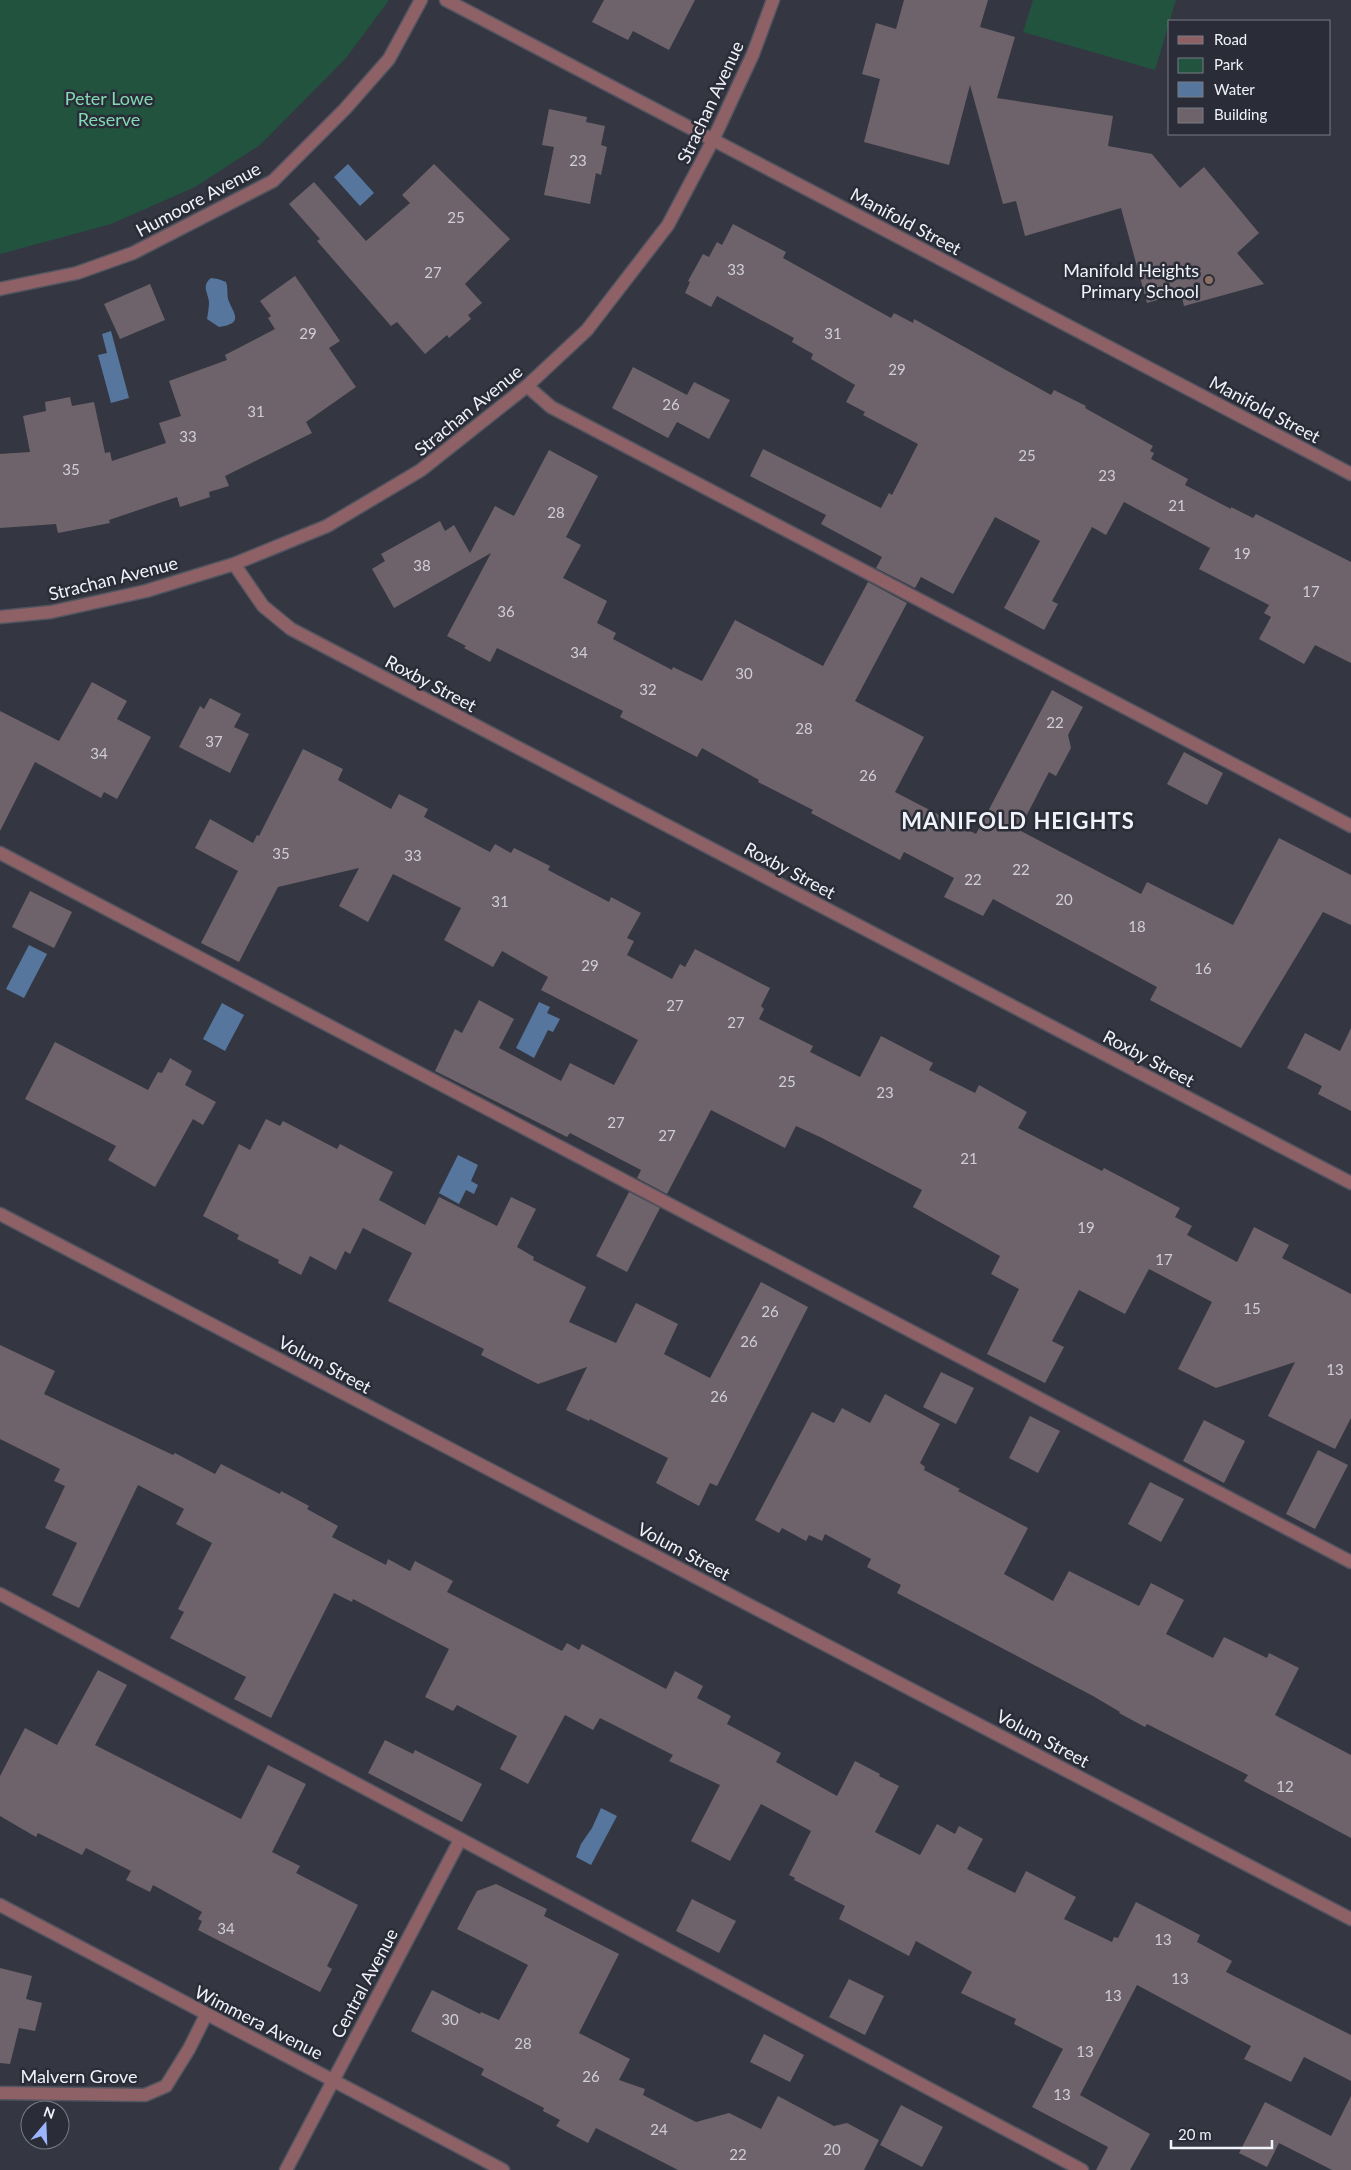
<svg xmlns="http://www.w3.org/2000/svg" width="1351" height="2170" viewBox="0 0 1351 2170" font-family="Lato,sans-serif">
<rect width="100%" height="100%" fill="#343742"/>
<path fill="#21533f" d="M 0,0 L 389,0 L 346,58 L 260,145 L 195,187 L 111,224 L 0,254 Z
M 1033,0 L 1176,0 L 1155,70 L 1023,32 Z"/>
<path fill="#56769d" d="M 348,164 L 374,193 L 360,206 L 334,177 Z
M 211,278 L 218,279 L 226,282 C 228,288 227,293 228,299 C 232,312 246,323 219,327 L 207,319 C 208,313 209,307 209,302 C 208,292 201,286 211,278 Z
M 111,331 L 129,398 L 111,403 L 98,355 L 107,353 L 102,334 Z
M 29,945 L 47,954 L 24,998 L 6,989 Z
M 539,1002 L 550,1007 L 547,1013 L 560,1019 L 553,1032 L 548,1030 L 534,1058 L 516,1048 Z
M 222,1003 L 244,1015 L 225,1051 L 203,1039 Z
M 458,1155 L 478,1165 L 471,1181 L 478,1185 L 474,1194 L 466,1190 L 459,1204 L 439,1193 Z
M 601,1808 L 617,1816 L 591,1865 L 576,1857 L 581,1844 L 592,1828 Z"/>
<path fill="#6e636b" d="M 604,0 L 695,0 L 669,50 L 633,31 L 628,40 L 592,22 Z
M 904,0 L 988,0 L 980,27 L 1015,37 L 997,98 L 1113,116 L 1108,146 L 1152,154 L 1180,188 L 1204,167 L 1259,233 L 1237,253 L 1264,284 L 1184,306 L 1181,293 L 1147,303 L 1121,208 L 1025,236 L 1016,201 L 1003,204 L 970,85 L 949,165 L 864,142 L 880,79 L 862,74 L 876,23 L 896,29 Z
M 549,109 L 587,117 L 586,122 L 605,126 L 601,145 L 607,147 L 601,175 L 596,173 L 590,204 L 544,195 L 554,147 L 542,145 Z
M 434,164 L 510,239 L 465,284 L 482,303 L 468,315 L 471,319 L 449,338 L 447,335 L 425,354 L 397,322 L 391,326 L 317,241 L 320,239 L 289,204 L 314,182 L 366,241 L 410,203 L 402,195 Z
M 733,224 L 786,252 L 783,258 L 891,318 L 894,313 L 913,323 L 914,319 L 1051,395 L 1054,390 L 1086,406 L 1085,408 L 1153,446 L 1150,451 L 1154,453 L 1151,459 L 1188,479 L 1185,485 L 1231,509 L 1231,507 L 1253,518 L 1256,514 L 1351,562 L 1351,663 L 1315,645 L 1304,664 L 1259,639 L 1271,617 L 1264,613 L 1269,605 L 1199,569 L 1210,548 L 1124,502 L 1106,535 L 1092,527 L 1052,601 L 1058,604 L 1044,630 L 1004,608 L 1040,541 L 995,517 L 953,594 L 921,577 L 915,588 L 876,568 L 882,557 L 821,524 L 826,515 L 750,476 L 763,449 L 881,508 L 889,493 L 892,495 L 918,444 L 863,415 L 865,412 L 846,402 L 855,385 L 811,359 L 813,354 L 792,342 L 794,338 L 717,296 L 711,307 L 685,293 L 690,282 L 688,281 L 703,254 L 709,257 L 717,242 L 722,245 Z
M 295,276 L 340,341 L 329,348 L 356,387 L 306,422 L 312,433 L 225,476 L 229,486 L 209,492 L 210,497 L 180,507 L 177,497 L 109,520 L 110,523 L 58,533 L 56,524 L 0,528 L 0,454 L 30,452 L 23,416 L 46,411 L 45,402 L 70,397 L 72,406 L 94,402 L 105,453 L 110,452 L 112,461 L 166,443 L 159,423 L 181,416 L 169,381 L 227,360 L 225,355 L 275,329 L 268,318 L 271,316 L 260,301 Z
M 150,284 L 165,320 L 120,339 L 104,304 Z
M 633,367 L 687,395 L 694,382 L 730,400 L 709,439 L 677,422 L 668,438 L 612,408 Z
M 549,450 L 598,476 L 566,537 L 581,545 L 563,578 L 607,601 L 597,623 L 616,633 L 613,639 L 672,670 L 673,667 L 702,681 L 735,620 L 823,666 L 868,582 L 907,603 L 855,701 L 924,737 L 895,792 L 976,834 L 1052,690 L 1083,707 L 1068,735 L 1071,748 L 1056,776 L 1049,772 L 1019,830 L 1141,894 L 1147,882 L 1233,925 L 1279,838 L 1351,875 L 1351,925 L 1323,912 L 1241,1048 L 1150,1000 L 1157,987 L 993,899 L 983,916 L 944,897 L 954,878 L 904,852 L 900,860 L 811,813 L 813,810 L 758,782 L 759,780 L 702,748 L 697,757 L 620,717 L 623,711 L 497,648 L 490,662 L 464,648 L 466,646 L 447,636 L 491,553 L 394,608 L 372,569 L 385,561 L 381,554 L 440,521 L 445,531 L 454,525 L 470,553 L 495,506 L 514,516 Z
M 92,682 L 127,701 L 117,719 L 151,737 L 117,799 L 104,792 L 101,798 L 35,762 L 0,831 L 0,711 L 59,741 Z
M 210,698 L 241,714 L 234,727 L 249,734 L 230,773 L 179,747 L 200,706 L 204,709 Z
M 303,749 L 343,769 L 338,780 L 391,809 L 399,794 L 428,809 L 424,817 L 490,852 L 495,844 L 511,853 L 514,848 L 550,866 L 548,870 L 609,902 L 611,897 L 641,913 L 627,938 L 634,941 L 627,955 L 672,979 L 680,964 L 685,967 L 695,949 L 770,988 L 761,1006 L 764,1009 L 759,1019 L 813,1046 L 810,1052 L 860,1077 L 881,1036 L 933,1063 L 929,1070 L 975,1093 L 979,1085 L 1027,1112 L 1018,1128 L 1102,1171 L 1104,1168 L 1180,1208 L 1175,1217 L 1192,1226 L 1187,1235 L 1237,1262 L 1254,1227 L 1289,1245 L 1282,1258 L 1351,1294 L 1351,1418 L 1335,1449 L 1268,1416 L 1295,1362 L 1216,1388 L 1178,1369 L 1212,1302 L 1149,1269 L 1125,1314 L 1079,1290 L 1052,1341 L 1064,1347 L 1045,1383 L 987,1354 L 1019,1289 L 991,1274 L 1000,1256 L 913,1207 L 922,1190 L 820,1137 L 796,1126 L 785,1148 L 711,1110 L 667,1194 L 637,1178 L 641,1170 L 570,1133 L 567,1137 L 435,1071 L 455,1029 L 462,1033 L 479,1000 L 514,1019 L 499,1048 L 561,1081 L 570,1063 L 614,1085 L 638,1040 L 541,990 L 548,977 L 502,951 L 493,967 L 444,940 L 461,908 L 393,874 L 368,922 L 339,906 L 359,868 L 278,887 L 239,962 L 201,943 L 238,871 L 195,848 L 210,819 L 253,843 L 257,835 L 259,836 Z
M 1184,752 L 1223,773 L 1207,805 L 1167,784 Z
M 30,891 L 72,912 L 54,948 L 12,927 Z
M 1351,1028 L 1351,1111 L 1318,1094 L 1322,1086 L 1287,1068 L 1305,1033 L 1340,1051 Z
M 55,1042 L 148,1090 L 158,1072 L 162,1073 L 170,1058 L 192,1071 L 185,1085 L 216,1102 L 203,1125 L 193,1119 L 155,1187 L 108,1160 L 116,1146 L 25,1099 Z
M 266,1119 L 280,1126 L 283,1121 L 337,1149 L 340,1144 L 393,1172 L 379,1200 L 425,1225 L 439,1197 L 497,1226 L 511,1197 L 536,1209 L 517,1247 L 534,1257 L 533,1260 L 586,1287 L 569,1322 L 616,1343 L 636,1303 L 678,1324 L 664,1354 L 710,1378 L 761,1282 L 808,1307 L 717,1486 L 710,1483 L 699,1506 L 656,1483 L 668,1458 L 590,1419 L 589,1421 L 566,1410 L 587,1367 L 538,1384 L 481,1355 L 484,1349 L 388,1301 L 412,1253 L 363,1228 L 350,1254 L 345,1251 L 336,1270 L 310,1256 L 301,1275 L 278,1263 L 279,1260 L 237,1239 L 239,1235 L 203,1216 L 239,1144 L 250,1150 Z
M 629,1192 L 660,1208 L 627,1272 L 596,1256 Z
M 0,1345 L 55,1371 L 44,1394 L 173,1455 L 175,1453 L 215,1474 L 221,1464 L 280,1494 L 281,1491 L 309,1506 L 307,1509 L 338,1526 L 332,1537 L 386,1565 L 388,1559 L 410,1571 L 415,1561 L 453,1581 L 447,1592 L 562,1651 L 567,1643 L 579,1650 L 582,1644 L 666,1689 L 675,1671 L 703,1686 L 697,1698 L 731,1716 L 727,1724 L 781,1753 L 776,1762 L 837,1796 L 855,1761 L 880,1774 L 879,1776 L 899,1786 L 875,1832 L 920,1855 L 937,1824 L 955,1834 L 959,1826 L 983,1839 L 967,1869 L 1015,1893 L 1026,1871 L 1076,1897 L 1064,1919 L 1112,1942 L 1114,1937 L 1118,1938 L 1136,1902 L 1200,1935 L 1197,1942 L 1232,1961 L 1226,1972 L 1351,2035 L 1351,2081 L 1304,2057 L 1291,2082 L 1244,2059 L 1251,2046 L 1137,1985 L 1080,2095 L 1150,2134 L 1130,2170 L 1096,2170 L 1108,2147 L 1032,2107 L 1063,2049 L 1014,2024 L 1016,2019 L 961,1993 L 972,1972 L 916,1941 L 909,1956 L 839,1919 L 845,1906 L 794,1880 L 795,1878 L 789,1875 L 811,1831 L 761,1804 L 730,1861 L 691,1841 L 720,1785 L 669,1761 L 673,1755 L 600,1718 L 593,1730 L 565,1715 L 528,1784 L 500,1769 L 517,1736 L 457,1705 L 453,1711 L 425,1697 L 449,1649 L 353,1599 L 352,1602 L 334,1593 L 271,1718 L 234,1699 L 246,1677 L 170,1638 L 184,1612 L 178,1609 L 212,1543 L 176,1524 L 184,1509 L 138,1485 L 79,1608 L 52,1595 L 77,1543 L 45,1528 L 65,1486 L 54,1481 L 60,1469 L 0,1439 Z
M 941,1372 L 974,1388 L 956,1424 L 923,1407 Z
M 885,1394 L 940,1424 L 920,1463 L 925,1467 L 924,1470 L 960,1489 L 958,1491 L 1028,1528 L 1004,1574 L 1053,1601 L 1069,1571 L 1139,1606 L 1151,1583 L 1184,1600 L 1166,1634 L 1213,1658 L 1224,1637 L 1267,1658 L 1269,1653 L 1299,1668 L 1275,1715 L 1351,1755 L 1351,1838 L 1244,1781 L 1248,1775 L 1147,1724 L 1145,1727 L 1119,1713 L 1120,1712 L 1093,1696 L 897,1593 L 901,1585 L 867,1567 L 871,1559 L 825,1534 L 822,1541 L 809,1535 L 806,1541 L 782,1528 L 779,1533 L 755,1520 L 812,1412 L 834,1423 L 842,1408 L 870,1423 Z
M 1030,1416 L 1060,1431 L 1038,1473 L 1009,1458 Z
M 1204,1420 L 1245,1441 L 1224,1483 L 1183,1461 Z
M 1318,1450 L 1348,1465 L 1315,1529 L 1286,1514 Z
M 1150,1482 L 1184,1499 L 1161,1542 L 1128,1524 Z
M 98,1670 L 127,1685 L 95,1745 L 241,1819 L 268,1765 L 306,1784 L 272,1852 L 300,1866 L 296,1873 L 358,1905 L 327,1966 L 332,1969 L 320,1992 L 198,1930 L 202,1921 L 198,1919 L 202,1912 L 153,1885 L 150,1892 L 126,1880 L 131,1871 L 86,1848 L 82,1855 L 38,1833 L 36,1837 L 0,1816 L 0,1776 L 25,1728 L 57,1745 Z
M 385,1740 L 413,1754 L 415,1750 L 482,1784 L 462,1822 L 368,1773 Z
M 496,1884 L 547,1909 L 544,1916 L 619,1954 L 579,2033 L 630,2059 L 619,2080 L 645,2089 L 643,2095 L 696,2122 L 729,2113 L 761,2129 L 778,2096 L 834,2126 L 847,2123 L 879,2140 L 864,2170 L 678,2170 L 596,2128 L 588,2143 L 556,2126 L 560,2120 L 543,2111 L 544,2108 L 481,2075 L 484,2069 L 411,2031 L 432,1990 L 480,2014 L 481,2012 L 499,2020 L 528,1965 L 457,1929 L 477,1891 Z
M 692,1899 L 736,1921 L 719,1953 L 676,1931 Z
M 0,1968 L 32,1976 L 26,1999 L 42,2003 L 35,2031 L 19,2028 L 10,2064 L 0,2063 Z
M 849,1979 L 884,1996 L 865,2035 L 829,2017 Z
M 764,2034 L 804,2055 L 790,2082 L 750,2062 Z
M 1351,2096 L 1351,2170 L 1332,2170 L 1279,2143 L 1267,2167 L 1239,2153 L 1265,2102 L 1331,2136 Z
M 901,2105 L 943,2127 L 922,2167 L 880,2145 Z"/>
<g fill="none" stroke-linecap="round" stroke-linejoin="round">
<g stroke="#52555f" stroke-width="15">
<path id="minor" d="M 446,0 L 1351,474
M 0,289 L 77,273 L 133,253 L 273,181 L 345,109 L 389,59 L 421,0
M 527,386 L 551,407 L 1351,826
M 234,564 L 263,606 L 291,629 L 1351,1183
M 0,617 L 51,612 L 146,591 L 234,564 L 327,526 L 421,470 L 527,386 L 587,330 L 668,225 L 713,140 L 753,54 L 773,0
M 0,853 L 1351,1562
M 0,1214 L 1351,1919
M 0,1594 L 1082,2170
M 0,1905 L 503,2170
M 0,2093 L 145,2095 L 166,2086 L 189,2049 L 206,2015
M 286,2170 L 460,1840"/>
</g>
<use href="#minor" stroke="#8e6167" stroke-width="12"/>
</g>
<circle fill="#8d6e63" stroke="#2a2d37" stroke-width="2" cx="1209" cy="280" r="5"/>
<g text-anchor="middle" dominant-baseline="central" stroke-width="5" stroke-linejoin="round" paint-order="stroke">
<g font-size="15" fill="#cfced6">
<text x="578" y="160">23</text>
<text x="456" y="217">25</text>
<text x="736" y="269">33</text>
<text x="433" y="272">27</text>
<text x="308" y="333">29</text>
<text x="833" y="333">31</text>
<text x="897" y="369">29</text>
<text x="671" y="404">26</text>
<text x="256" y="411">31</text>
<text x="188" y="436">33</text>
<text x="1027" y="455">25</text>
<text x="71" y="469">35</text>
<text x="1107" y="475">23</text>
<text x="1177" y="505">21</text>
<text x="556" y="512">28</text>
<text x="1242" y="553">19</text>
<text x="422" y="565">38</text>
<text x="1311" y="591">17</text>
<text x="506" y="611">36</text>
<text x="579" y="652">34</text>
<text x="744" y="673">30</text>
<text x="648" y="689">32</text>
<text x="1055" y="722">22</text>
<text x="804" y="728">28</text>
<text x="214" y="741">37</text>
<text x="99" y="753">34</text>
<text x="868" y="775">26</text>
<text x="281" y="853">35</text>
<text x="413" y="855">33</text>
<text x="1021" y="869">22</text>
<text x="973" y="879">22</text>
<text x="1064" y="899">20</text>
<text x="500" y="901">31</text>
<text x="1137" y="926">18</text>
<text x="590" y="965">29</text>
<text x="1203" y="968">16</text>
<text x="675" y="1005">27</text>
<text x="736" y="1022">27</text>
<text x="787" y="1081">25</text>
<text x="885" y="1092">23</text>
<text x="616" y="1122">27</text>
<text x="667" y="1135">27</text>
<text x="969" y="1158">21</text>
<text x="1086" y="1227">19</text>
<text x="1164" y="1259">17</text>
<text x="1252" y="1308">15</text>
<text x="770" y="1311">26</text>
<text x="749" y="1341">26</text>
<text x="1335" y="1369">13</text>
<text x="719" y="1396">26</text>
<text x="1285" y="1786">12</text>
<text x="226" y="1928">34</text>
<text x="1163" y="1939">13</text>
<text x="1180" y="1978">13</text>
<text x="1113" y="1995">13</text>
<text x="450" y="2019">30</text>
<text x="523" y="2043">28</text>
<text x="1085" y="2051">13</text>
<text x="591" y="2076">26</text>
<text x="1062" y="2094">13</text>
<text x="659" y="2129">24</text>
<text x="832" y="2149">20</text>
<text x="738" y="2154">22</text>
</g>
<g font-size="18" fill="#82d9b3" stroke="#2a2d37">
<text x="109" y="98">Peter Lowe<tspan x="109" dy="21">Reserve</tspan></text>
</g>
<g font-size="18" fill="#eff2f9" stroke="#2a2d37">
<text transform="translate(710 102) rotate(-65)">Strachan Avenue</text>
<text transform="translate(198 199) rotate(-28)">Humoore Avenue</text>
<text transform="translate(906 221) rotate(28)">Manifold Street</text>
<text transform="translate(1265 409) rotate(28)">Manifold Street</text>
<text transform="translate(468 410) rotate(-39)">Strachan Avenue</text>
<text transform="translate(113 578) rotate(-14)">Strachan Avenue</text>
<text transform="translate(431 683) rotate(28)">Roxby Street</text>
<text transform="translate(790 870) rotate(28)">Roxby Street</text>
<text transform="translate(1149 1058) rotate(28)">Roxby Street</text>
<text transform="translate(325 1364) rotate(28)">Volum Street</text>
<text transform="translate(684 1551) rotate(28)">Volum Street</text>
<text transform="translate(1043 1738) rotate(28)">Volum Street</text>
<text transform="translate(364 1983) rotate(-62)">Central Avenue</text>
<text transform="translate(259 2022) rotate(27)">Wimmera Avenue</text>
<text x="79" y="2076">Malvern Grove</text>
</g>
<g font-size="18" fill="#eff2f9" stroke="#2a2d37" text-anchor="end">
<text x="1199" y="270">Manifold Heights<tspan x="1199" dy="21">Primary School</tspan></text>
</g>
<g font-size="22" font-weight="bold" letter-spacing="1" fill="#eff2f9" stroke="#2a2d37">
<text x="1018" y="820">MANIFOLD HEIGHTS</text>
</g>
</g>
<rect x="1168" y="20" width="162" height="115" fill="#2a2d37" stroke="#797c85"/>
<rect x="1178" y="36" width="25" height="8" fill="#8e6167" stroke="#797c85"/>
<text x="1214" y="45" font-size="15" fill="#eff2f9">Road</text>
<rect x="1178" y="58" width="25" height="15" fill="#21533f" stroke="#797c85"/>
<text x="1214" y="70" font-size="15" fill="#eff2f9">Park</text>
<rect x="1178" y="82" width="25" height="15" fill="#56769d" stroke="#797c85"/>
<text x="1214" y="95" font-size="15" fill="#eff2f9">Water</text>
<rect x="1178" y="108" width="25" height="15" fill="#6e636b" stroke="#797c85"/>
<text x="1214" y="120" font-size="15" fill="#eff2f9">Building</text>
<g transform="translate(45 2125) rotate(19)"><circle r="24" fill="#2a2d37" stroke="#797c85"/>
<path d="M0-4L9 19L0 12L-9 19Z" fill="#9ab5fd"/>
<text y="-8" font-size="14" font-weight="bold" text-anchor="middle" fill="#eff2f9">N</text>
</g>
<path d="M1171 2140v8h101v-8" fill="none" stroke="#eff2f9" stroke-width="2.5"/>
<text x="1178" y="2140" font-size="15" fill="#eff2f9" stroke="#2a2d37" stroke-width="4" paint-order="stroke">20 m</text>
</svg>
